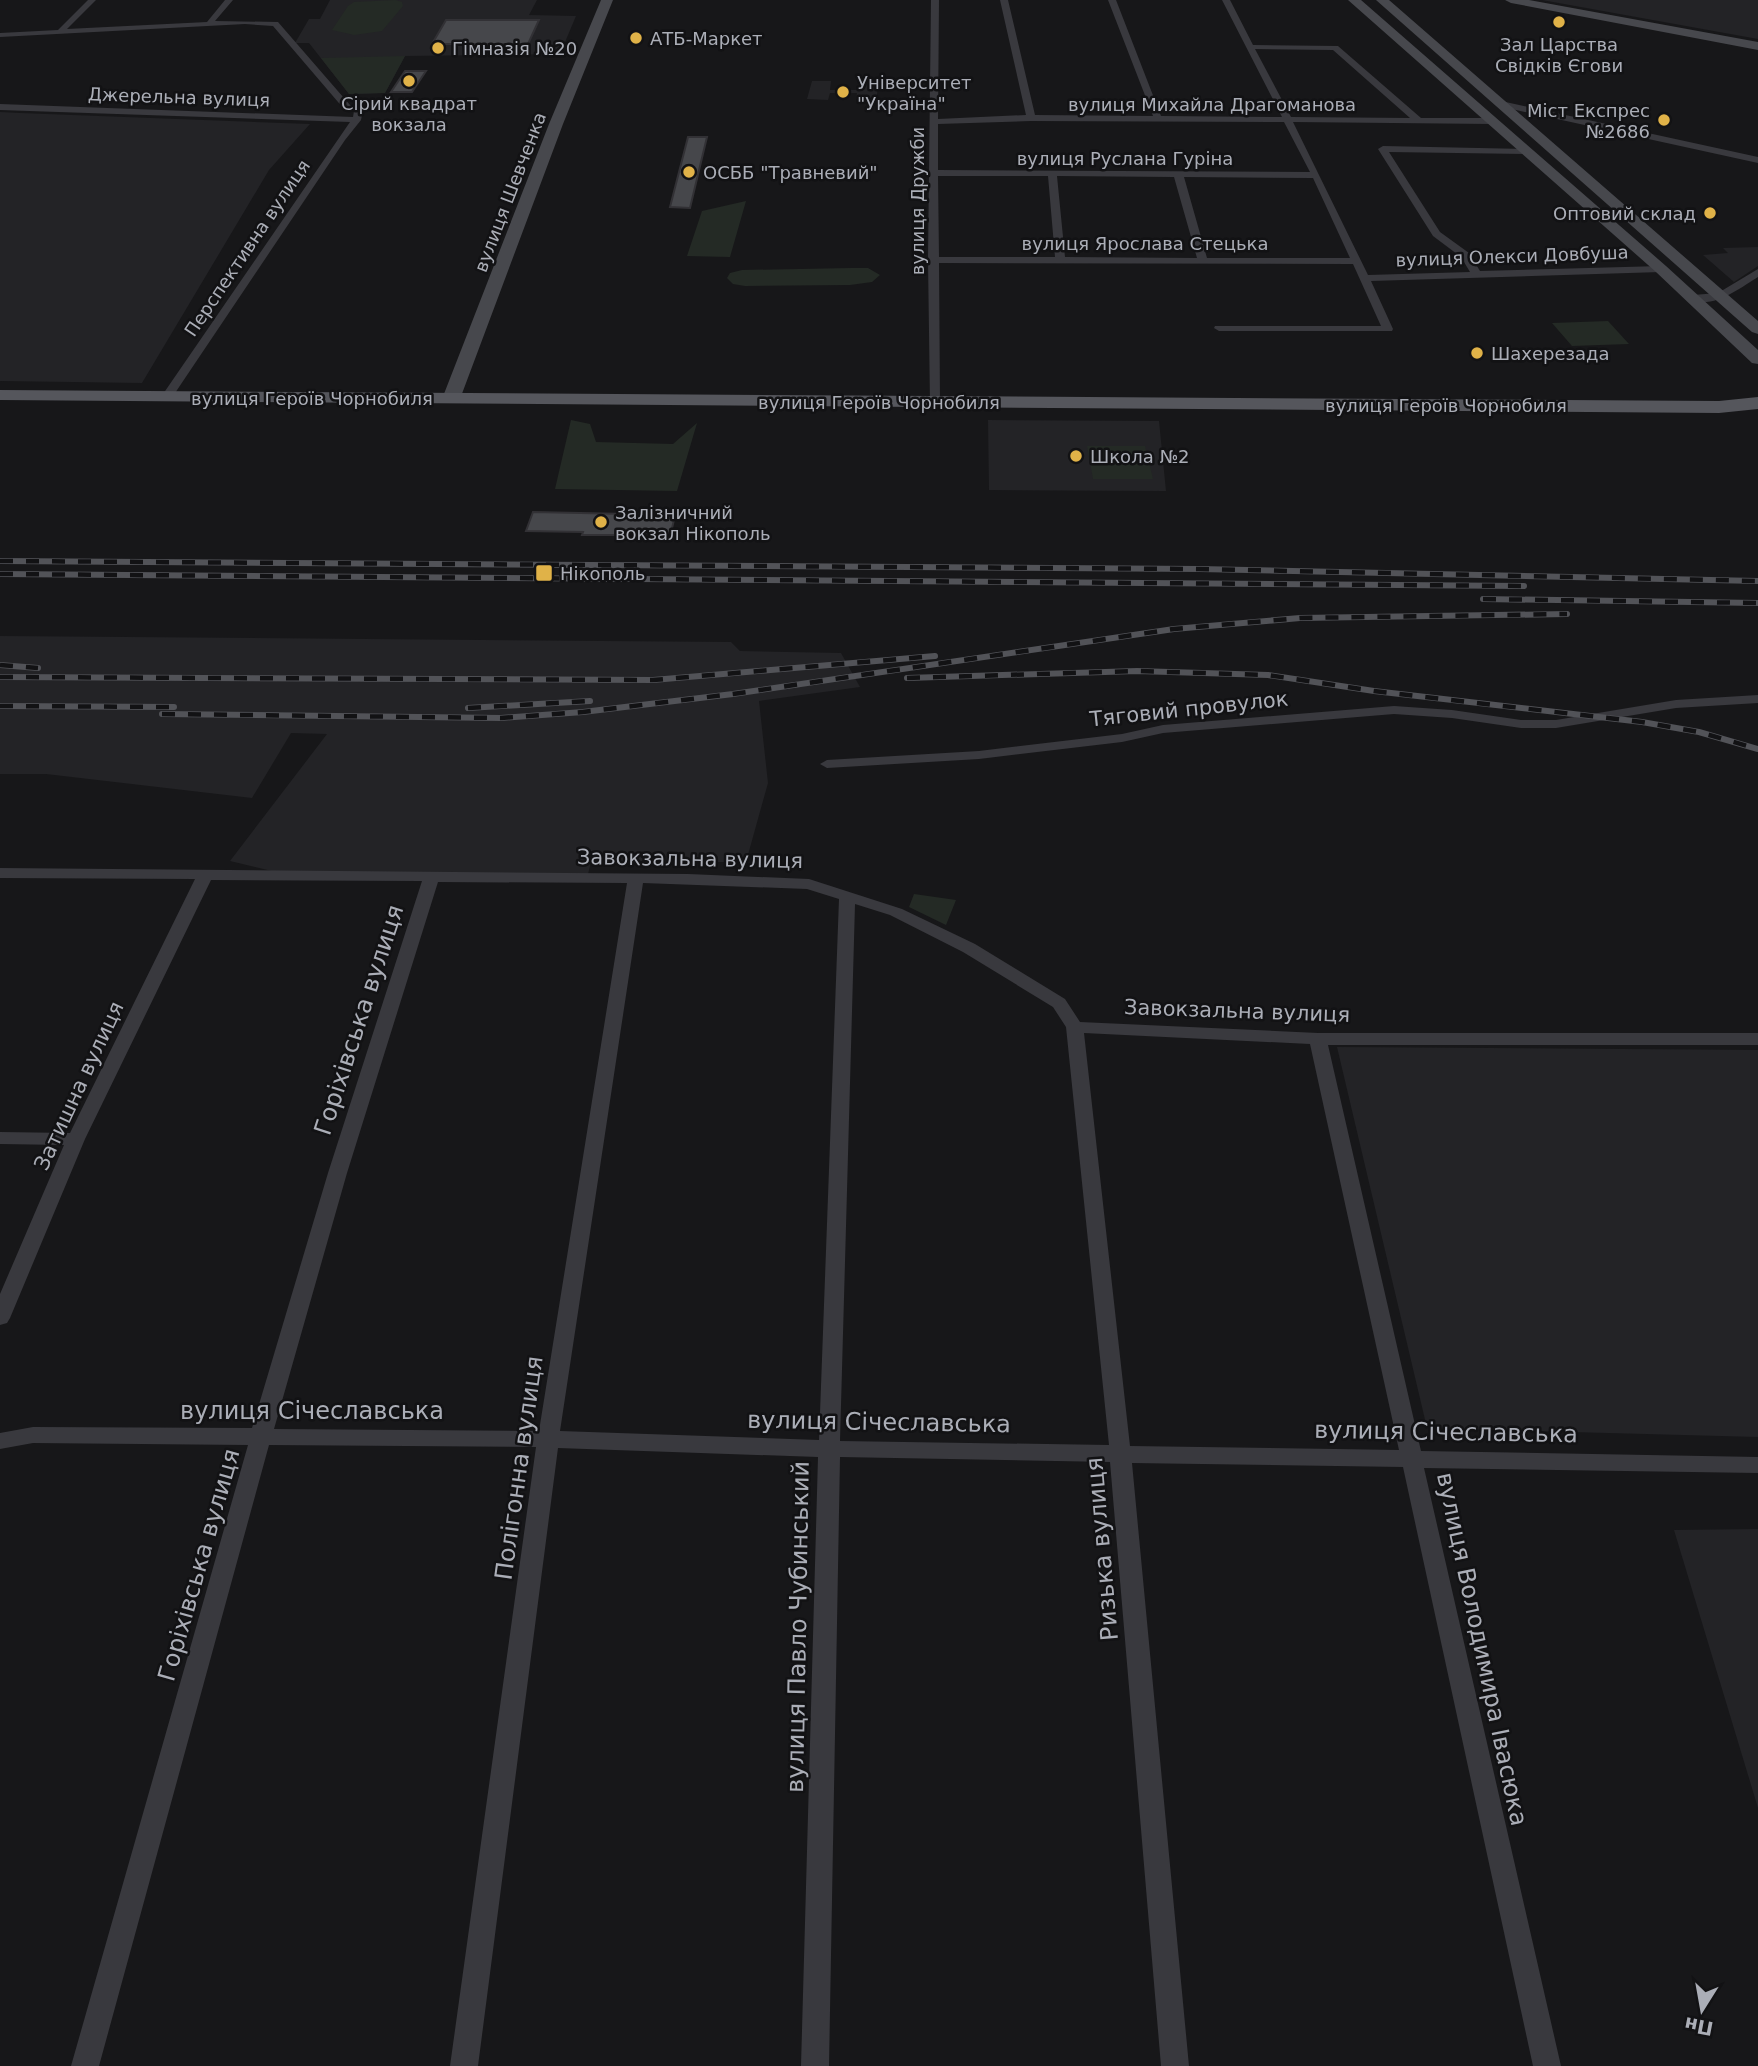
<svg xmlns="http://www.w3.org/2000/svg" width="1758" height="2066" viewBox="0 0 1758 2066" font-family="'DejaVu Sans',sans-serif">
<rect width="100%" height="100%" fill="#171719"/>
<path fill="#232326" d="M 330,0 L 537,0 L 529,15 L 576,16 L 560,54 L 405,56 L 385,93 L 349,94 L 309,43 L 295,43 L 309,19 L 320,19 Z
M 1542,0 L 1758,0 L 1758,39 Z
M 812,81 L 831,81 L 830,90 L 858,90 L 859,82 L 879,82 L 876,100 L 856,99 L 857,93 L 830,93 L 828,100 L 807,99 Z
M 0,112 L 20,113 L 310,124 L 269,170 L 142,383 L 0,381 Z
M 1758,247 L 1758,266 L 1734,282 L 1703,255 L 1728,253 L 1723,248 Z
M 988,420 L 1159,421 L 1166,491 L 989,490 Z
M 0,636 L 731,642 L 740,651 L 841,653 L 860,687 L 759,701 L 768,783 L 746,862 L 591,862 L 588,874 L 276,872 L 230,861 L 327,734 L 291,733 L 252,798 L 46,774 L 0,774 Z
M 1337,1047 L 1758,1050 L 1758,1437 L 1427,1428 Z
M 1758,1529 L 1758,1808 L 1674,1530 Z"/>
<path fill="#242a25" d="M 395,0 L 402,2 L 403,6 L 382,31 L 354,35 L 332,30 L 348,6 L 354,2 Z
M 405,56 L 385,93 L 349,94 L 321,58 Z
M 746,201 L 730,257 L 687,256 L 702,211 Z
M 851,268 L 868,268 L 880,275 L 872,282 L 850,285 L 745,286 L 733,284 L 727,278 L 730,273 L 742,270 Z
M 1608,321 L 1629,344 L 1572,346 L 1552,323 Z
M 571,420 L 590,424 L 596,442 L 673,444 L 697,423 L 677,491 L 555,489 Z
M 1087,446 L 1145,446 L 1153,479 L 1093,479 Z
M 914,894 L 956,900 L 946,925 L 909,907 Z"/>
<path fill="#46474b" stroke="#323135" stroke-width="2" d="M 446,20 L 539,20 L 528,44 L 432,44 Z
M 405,71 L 426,71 L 412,92 L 391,92 Z
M 688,137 L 707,137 L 690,208 L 670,207 Z
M 533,512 L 675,515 L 671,533 L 616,532 L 615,535 L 582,535 L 583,532 L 526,531 Z"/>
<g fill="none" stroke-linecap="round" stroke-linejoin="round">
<path fill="#39393e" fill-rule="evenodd" d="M 88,0 L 96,0 L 67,29 L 207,22 L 225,0 L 233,0 L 215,21 L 278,22 L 350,105 L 363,110 L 361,120 L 345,140 L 171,399 L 167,400 L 161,397 L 350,122 L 0,110 L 0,104 L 353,117 L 354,111 L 344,109 L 273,26 L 245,24 L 0,37 L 0,33 L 58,30 Z
M 931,0 L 939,0 L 938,119 L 1026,115 L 1000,0 L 1008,0 L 1035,115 L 1153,116 L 1108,0 L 1116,0 L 1161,116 L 1282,117 L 1222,0 L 1230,0 L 1253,45 L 1338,46 L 1421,118 L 1492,118 L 1496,121 L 1492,124 L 1293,122 L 1368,275 L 1470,272 L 1461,257 L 1433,236 L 1378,149 L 1383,146 L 1528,149 L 1528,153 L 1525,154 L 1389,152 L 1440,232 L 1469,253 L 1480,271 L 1661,266 L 1666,269 L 1661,272 L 1371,281 L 1393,329 L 1392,331 L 1219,331 L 1214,328 L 1215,326 L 1381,326 L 1353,264 L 939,263 L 940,402 L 930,404 L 928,260 ZM 1255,49 L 1333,50 L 1410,118 L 1291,117 ZM 1031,121 L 1284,122 L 1310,172 L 938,170 L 938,124 ZM 938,176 L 1048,176 L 1055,257 L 939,257 ZM 1057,176 L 1174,177 L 1197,258 L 1065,257 ZM 1184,177 L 1313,178 L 1350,258 L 1207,258 Z
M 1501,101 L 1758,157 L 1758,163 L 1498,106 Z
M 1758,269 L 1758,277 C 1740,288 1710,312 1688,298 L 1693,295 L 1718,293 Z
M 1758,695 L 1758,703 L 1676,708 L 1556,728 L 1521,728 L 1452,718 L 1394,714 L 1163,733 L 1122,742 L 979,759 L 827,768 L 820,764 L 827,760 L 979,751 L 1122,734 L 1163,725 L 1394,706 L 1452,710 L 1521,720 L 1556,720 L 1676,700 Z
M 0,868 L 688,874 L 809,879 L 902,909 L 975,944 L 1065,999 L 1080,1022 L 1318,1033 L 1758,1033 L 1758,1045 L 1328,1045 L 1421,1451 L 1758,1457 L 1758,1473 L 1424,1468 L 1561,2066 L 1533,2066 L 1403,1467 L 1132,1463 L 1189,2066 L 1161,2066 L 1110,1462 L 840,1457 L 829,2066 L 801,2066 L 818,1457 L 558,1448 L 478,2066 L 450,2066 L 536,1447 L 269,1445 L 99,2066 L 71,2066 L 248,1445 L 33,1443 L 0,1449 L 0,1433 L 33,1427 L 252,1428 L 328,1173 L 422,881 L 211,880 L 85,1139 L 10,1318 L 7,1323 L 0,1325 L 0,1294 L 64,1145 L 0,1144 L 0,1132 L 70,1133 L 195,879 L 0,878 ZM 438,882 L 627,883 L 539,1431 L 274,1429 L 347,1173 ZM 643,883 L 807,889 L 839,899 L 819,1440 L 560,1431 ZM 855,904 L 890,915 L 963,952 L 1053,1007 L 1066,1027 L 1109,1445 L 840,1441 ZM 1084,1033 L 1310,1044 L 1399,1450 L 1130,1446 Z"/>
<path fill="#47484d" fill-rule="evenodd" d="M 601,0 L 613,0 L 563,124 L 460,399 L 457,403 L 445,403 L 442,399 L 549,124 Z
M 1348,0 L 1361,0 L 1666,266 L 1758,350 L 1758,364 L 1752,363 L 1656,272 Z
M 1376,0 L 1389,0 L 1758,321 L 1758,334 L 1752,332 Z
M 1505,0 L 1529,0 L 1758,42 L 1758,50 L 1511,3 Z"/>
<path fill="#55565c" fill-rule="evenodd" d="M 0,390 L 1719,401 L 1758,397 L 1758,409 L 1719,413 L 0,400 Z"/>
<g stroke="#525358" stroke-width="6">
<path id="rail" d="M 0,561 L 1199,569 L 1758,581
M 0,574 L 1524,586
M 1483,599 L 1758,603
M 0,665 L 38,668
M 0,677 L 653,680 L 935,656
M 907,678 L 1137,671 L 1268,675 L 1374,691 L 1642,722 L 1699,732 L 1758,749
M 0,706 L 174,707
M 468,708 L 590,701
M 162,714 L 501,718 L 583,712 L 733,694 L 1174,629 L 1300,618 L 1567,614"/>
</g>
<use href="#rail" stroke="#121214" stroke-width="4.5" stroke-dasharray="13" stroke-linecap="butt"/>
</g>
<g fill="#e0b248" stroke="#121214" stroke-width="2.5">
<circle cx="1559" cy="22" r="7"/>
<circle cx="636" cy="38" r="7"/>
<circle cx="438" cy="48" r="7"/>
<circle cx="409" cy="81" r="7"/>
<circle cx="843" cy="92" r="7"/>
<circle cx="1664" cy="120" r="7"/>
<circle cx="689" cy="172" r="7"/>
<circle cx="1710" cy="213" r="7"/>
<circle cx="1477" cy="353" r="7"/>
<circle cx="1076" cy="456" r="7"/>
<circle cx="601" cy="522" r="7"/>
<rect x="535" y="564" width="18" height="18" rx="3.5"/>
</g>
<g text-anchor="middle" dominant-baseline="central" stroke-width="5" stroke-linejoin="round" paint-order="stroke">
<g font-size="18" fill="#abaeb7" stroke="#121214" text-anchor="start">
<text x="650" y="38">АТБ-Маркет</text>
<text x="1559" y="44" text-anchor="middle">Зал Царства<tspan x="1559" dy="21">Свідків Єгови</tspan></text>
<text x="452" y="48">Гімназія №20</text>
<text x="857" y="82">Університет<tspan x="857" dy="21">"Україна"</tspan></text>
<text x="409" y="103" text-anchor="middle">Сірий квадрат<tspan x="409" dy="21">вокзала</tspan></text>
<text x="1650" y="110" text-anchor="end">Міст Експрес<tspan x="1650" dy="21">№2686</tspan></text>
<text x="703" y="172">ОСББ "Травневий"</text>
<text x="1696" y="213" text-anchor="end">Оптовий склад</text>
<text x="1491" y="353">Шахерезада</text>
<text x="1090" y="456">Школа №2</text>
<text x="615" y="512">Залізничний<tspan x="615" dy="21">вокзал Нікополь</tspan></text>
<text x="560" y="573">Нікополь</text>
</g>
<g font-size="18" fill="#abaeb7" stroke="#121214">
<text transform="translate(179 97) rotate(2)">Джерельна вулиця</text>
<text x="1212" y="104">вулиця Михайла Драгоманова</text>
<text x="1125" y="158">вулиця Руслана Гуріна</text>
<text transform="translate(510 192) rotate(-69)">вулиця Шевченка</text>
<text transform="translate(917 201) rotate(-90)">вулиця Дружби</text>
<text x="1145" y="243">вулиця Ярослава Стецька</text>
<text transform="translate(247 248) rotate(-56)">Перспективна вулиця</text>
<text transform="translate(1512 256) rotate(-2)">вулиця Олекси Довбуша</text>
<text x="312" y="398">вулиця Героїв Чорнобиля</text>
<text x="879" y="402">вулиця Героїв Чорнобиля</text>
<text x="1446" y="405">вулиця Героїв Чорнобиля</text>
</g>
<g font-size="21" fill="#abaeb7" stroke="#121214">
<text transform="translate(1189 709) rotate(-6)">Тяговий провулок</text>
<text transform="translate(690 859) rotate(1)">Завокзальна вулиця</text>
<text transform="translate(1237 1011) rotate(2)">Завокзальна вулиця</text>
<text transform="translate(79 1086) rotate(-65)">Затишна вулиця</text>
</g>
<g font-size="24" fill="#abaeb7" stroke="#121214">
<text transform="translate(359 1020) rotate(-72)">Горіхівська вулиця</text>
<text x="312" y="1411">вулиця Січеславська</text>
<text transform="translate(879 1422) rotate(1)">вулиця Січеславська</text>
<text transform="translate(1446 1432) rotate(1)">вулиця Січеславська</text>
<text transform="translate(519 1468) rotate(-82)">Полігонна вулиця</text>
<text transform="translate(1102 1549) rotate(-95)">Ризька вулиця</text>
<text transform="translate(199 1565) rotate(-74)">Горіхівська вулиця</text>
<text transform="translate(798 1627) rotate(-89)">вулиця Павло Чубинський</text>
<text transform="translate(1482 1649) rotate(78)">вулиця Володимира Івасюка</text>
</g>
</g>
<g transform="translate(1702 2010) rotate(191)" stroke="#121214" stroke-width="5" paint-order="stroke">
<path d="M0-5L12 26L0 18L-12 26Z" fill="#abaeb7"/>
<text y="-10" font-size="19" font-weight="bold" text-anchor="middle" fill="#abaeb7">Пн</text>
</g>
</svg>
